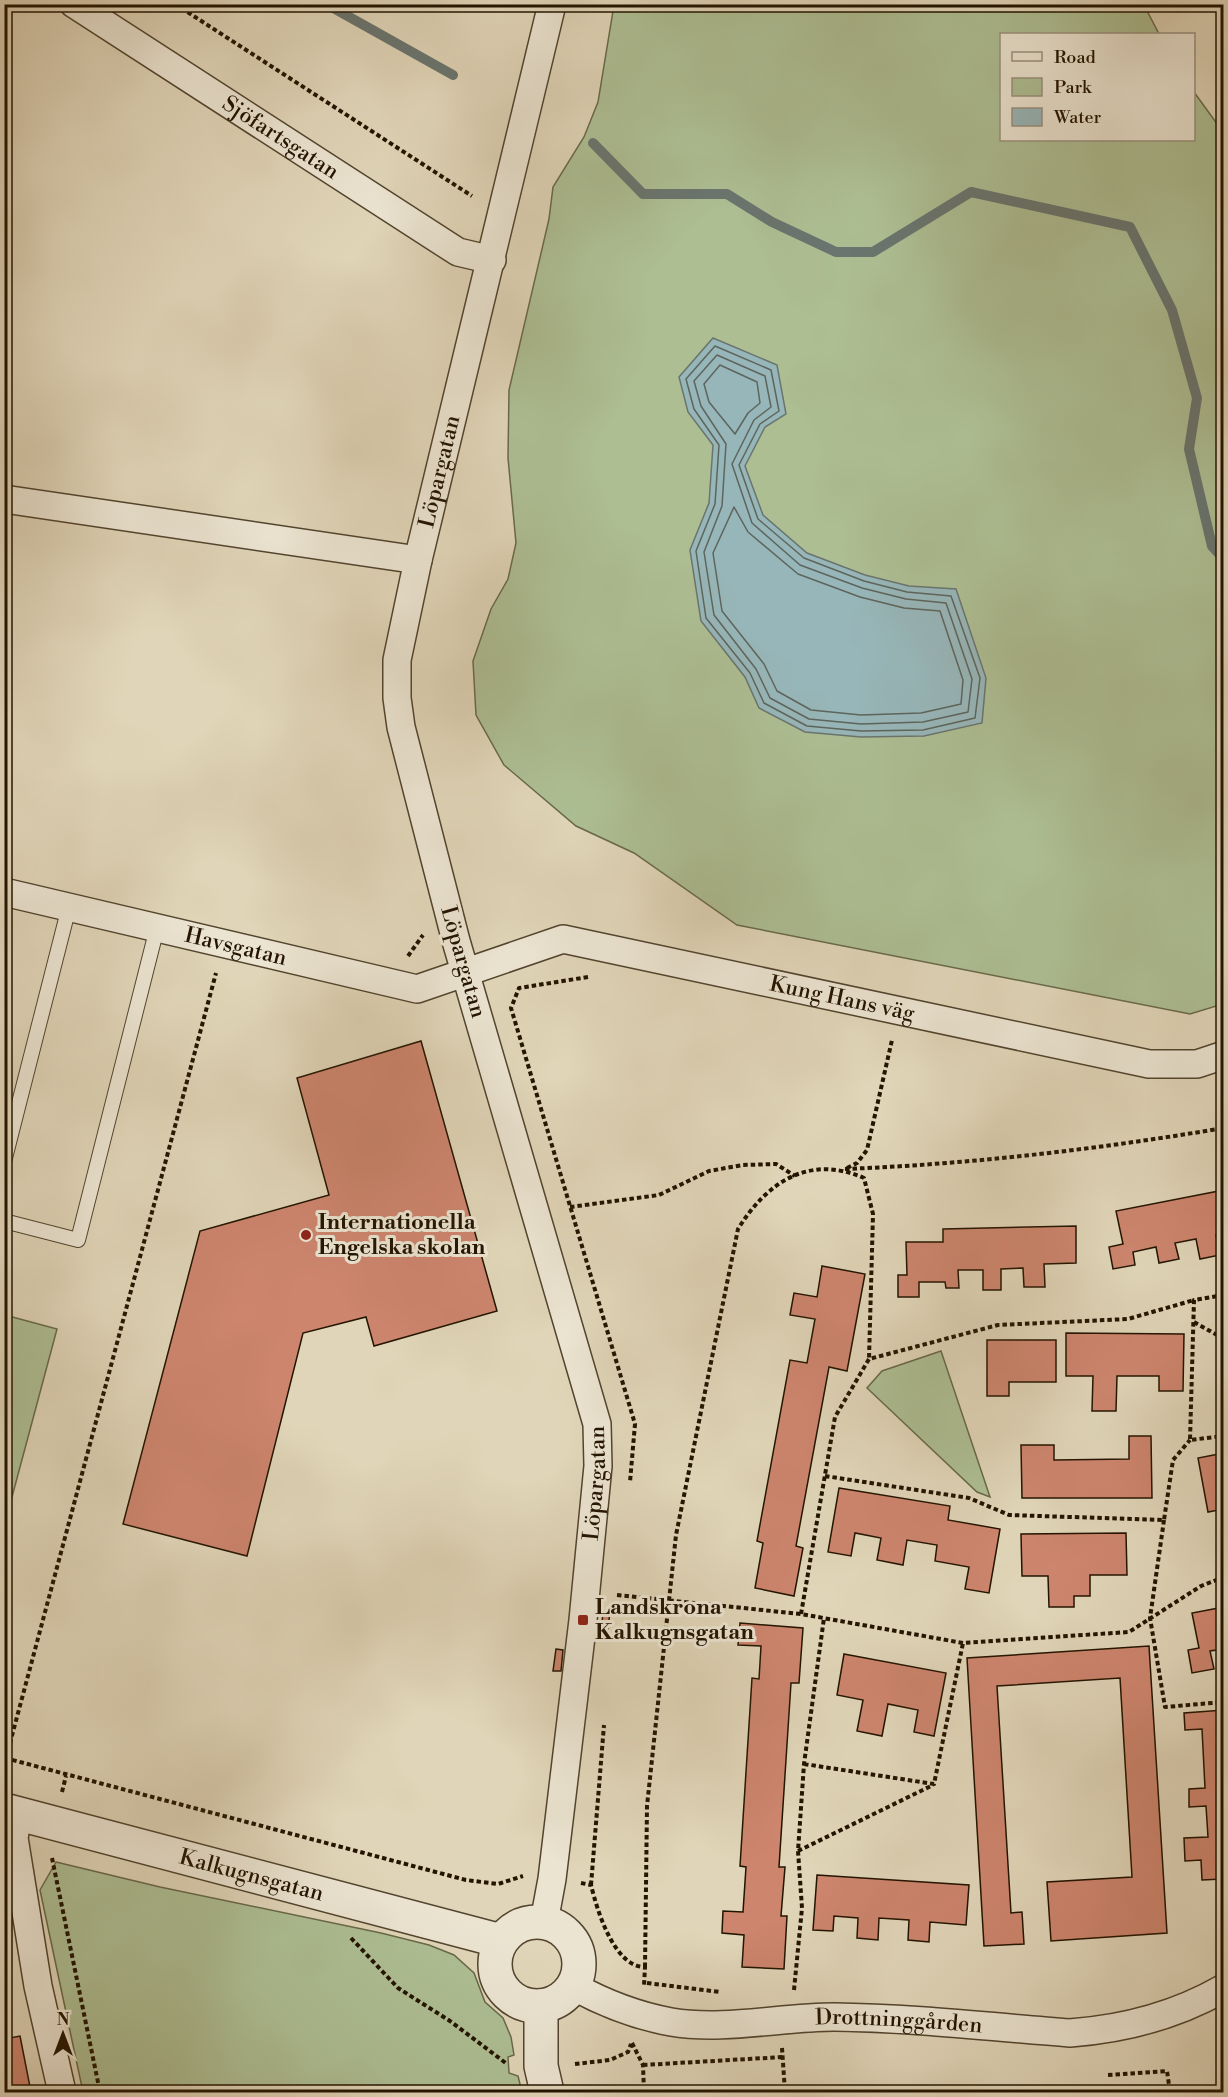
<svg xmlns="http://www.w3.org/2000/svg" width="1228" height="2097" viewBox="0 0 1228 2097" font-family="'Libre Bodoni',serif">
<rect width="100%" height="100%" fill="#e0d5b8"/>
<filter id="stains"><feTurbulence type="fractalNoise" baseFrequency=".00333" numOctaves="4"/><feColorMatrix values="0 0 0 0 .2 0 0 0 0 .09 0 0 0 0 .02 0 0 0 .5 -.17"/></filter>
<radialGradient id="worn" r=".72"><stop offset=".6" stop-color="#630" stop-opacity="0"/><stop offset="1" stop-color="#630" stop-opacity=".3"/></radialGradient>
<path fill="#adbe93" stroke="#68694a" stroke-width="1.5" d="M 614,5 L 1144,5 L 1159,34 L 1002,34 L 1002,140 L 1194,140 L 1194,92 L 1223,132 L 1223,1004 L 1190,1014 L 737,925 L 634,853 L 576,826 L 504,765 L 476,715 L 473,661 L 491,609 L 508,579 L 516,543 L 508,458 L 509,390 L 549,219 L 553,187 L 584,137 L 598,102 Z
M 5,1315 L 57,1329 L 5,1523 L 4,1315 Z
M 941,1351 L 990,1497 L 977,1492 L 867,1388 L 882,1371 Z
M 56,1862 L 160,1887 L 381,1933 L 429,1945 L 454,1955 L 474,1973 L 485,2002 L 503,2018 L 511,2037 L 514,2055 L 508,2057 L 509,2073 L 518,2076 L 522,2092 L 83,2092 L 40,1890 Z"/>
<path fill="#97b6b9" stroke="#69756f" stroke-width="1.5" d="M 713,338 L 777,365 L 786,414 L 765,427 L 745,466 L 763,515 L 807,553 L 865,575 L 909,586 L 956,589 L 986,678 L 982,723 L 924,736 L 861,737 L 805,732 L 759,708 L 745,677 L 701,621 L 690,550 L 709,503 L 713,445 L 688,412 L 679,377 Z"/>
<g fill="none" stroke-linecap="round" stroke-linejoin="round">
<path stroke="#5d655c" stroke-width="1.5" d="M 715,346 L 771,370 L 779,411 L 760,424 L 739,465 L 758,519 L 804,558 L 864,581 L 907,592 L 951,596 L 980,678 L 975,718 L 923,730 L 861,731 L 807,726 L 764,703 L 750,673 L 706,618 L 696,551 L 715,504 L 719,445 L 694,409 L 686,379 Z
M 717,355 L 765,376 L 771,407 L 754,420 L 732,464 L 752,523 L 800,565 L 862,588 L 906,599 L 946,603 L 972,679 L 968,712 L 923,722 L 861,724 L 809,719 L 770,698 L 756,669 L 714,615 L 704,552 L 722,506 L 726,444 L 701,406 L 694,381 Z
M 720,365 L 757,382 L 760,403 L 748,413 L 735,434 L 709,402 L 704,384 Z
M 734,507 L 748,532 L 798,574 L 860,597 L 904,608 L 940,611 L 963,680 L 961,704 L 921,713 L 861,715 L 811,710 L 777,691 L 764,664 L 722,611 L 713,553 Z"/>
<path stroke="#69756f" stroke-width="10" d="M 326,4 L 453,75
M 593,143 L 643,194 L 727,194 L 772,222 L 836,252 L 873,252 L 971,192 L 1130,227 L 1172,310 L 1197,398 L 1189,449 L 1212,546 L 1224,559"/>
</g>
<path fill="#cd856e" stroke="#231400" stroke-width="1.5" d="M 421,1041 L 497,1311 L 374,1346 L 366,1317 L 303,1333 L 247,1556 L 123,1524 L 200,1231 L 329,1195 L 297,1078 Z
M 1224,1190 L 1224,1234 L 1216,1235 L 1220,1255 L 1200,1259 L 1196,1239 L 1175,1243 L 1179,1259 L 1159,1263 L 1156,1247 L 1133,1252 L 1135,1265 L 1113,1269 L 1109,1247 L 1123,1244 L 1116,1211 Z
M 1076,1226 L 1076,1263 L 1044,1264 L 1045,1287 L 1024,1287 L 1023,1268 L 1001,1269 L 1001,1290 L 983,1290 L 983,1270 L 958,1270 L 959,1288 L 946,1288 L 945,1282 L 919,1282 L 919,1297 L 898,1297 L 898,1275 L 907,1275 L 906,1242 L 943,1242 L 943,1229 Z
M 822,1266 L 865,1274 L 847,1371 L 829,1367 L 796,1546 L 803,1548 L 794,1596 L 755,1588 L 763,1543 L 757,1541 L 790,1360 L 807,1363 L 815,1319 L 790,1315 L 794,1293 L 817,1297 Z
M 1066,1333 L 1184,1334 L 1183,1391 L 1159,1391 L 1159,1376 L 1117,1376 L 1116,1411 L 1092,1411 L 1093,1376 L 1066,1376 Z
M 987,1340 L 1056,1340 L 1056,1382 L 1009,1382 L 1009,1396 L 987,1396 Z
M 1129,1436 L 1151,1436 L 1152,1498 L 1022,1498 L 1021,1445 L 1054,1445 L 1054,1460 L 1129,1459 Z
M 1224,1453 L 1224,1509 L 1208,1512 L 1198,1458 Z
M 839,1488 L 950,1506 L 948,1520 L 1000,1529 L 989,1593 L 965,1589 L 969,1567 L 935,1561 L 937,1545 L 907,1540 L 903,1565 L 877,1560 L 881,1538 L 855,1533 L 851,1556 L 828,1552 Z
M 1126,1533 L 1127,1575 L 1090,1575 L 1090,1596 L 1074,1596 L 1074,1607 L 1049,1607 L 1048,1576 L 1022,1576 L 1021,1534 Z
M 1224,1607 L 1224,1649 L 1210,1651 L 1214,1669 L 1192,1673 L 1188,1650 L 1199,1648 L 1192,1613 Z
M 610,1610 L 608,1631 L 601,1633 L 603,1612 Z
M 740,1623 L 803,1628 L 799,1683 L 791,1683 L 779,1867 L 785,1867 L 781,1916 L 787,1916 L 784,1969 L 742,1967 L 744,1935 L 722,1933 L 723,1911 L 743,1912 L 746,1867 L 740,1866 L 752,1678 L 759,1679 L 761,1646 L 738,1645 Z
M 1149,1646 L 1167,1933 L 1051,1941 L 1047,1882 L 1132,1877 L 1120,1678 L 997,1686 L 1011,1913 L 1022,1912 L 1024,1944 L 984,1946 L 967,1658 Z
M 556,1649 L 563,1650 L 561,1671 L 553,1671 Z
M 844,1654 L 946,1673 L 934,1736 L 914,1732 L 918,1710 L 888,1704 L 882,1736 L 857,1731 L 863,1700 L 837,1695 Z
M 1224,1710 L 1224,1888 L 1223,1879 L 1202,1880 L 1201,1860 L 1185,1861 L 1184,1838 L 1208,1837 L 1206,1806 L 1189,1807 L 1189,1789 L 1205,1788 L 1202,1729 L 1185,1730 L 1184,1713 Z
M 817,1875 L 969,1885 L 966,1925 L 930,1922 L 929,1942 L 908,1940 L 909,1920 L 879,1918 L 878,1940 L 857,1938 L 858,1918 L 834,1916 L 833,1931 L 813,1930 Z
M 20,2036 L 31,2092 L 4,2092 L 4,2039 Z"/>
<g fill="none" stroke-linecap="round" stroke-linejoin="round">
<g stroke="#52442e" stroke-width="16">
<path id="service" d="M 4,1162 L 69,907
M 4,1221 L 78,1240 L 157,928"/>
</g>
<g stroke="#52442e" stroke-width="30">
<g id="minor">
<path id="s1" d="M 74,4 L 458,252 L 492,260"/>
<path d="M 4,499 L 418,560"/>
<path id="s2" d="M 4,892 L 417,989 L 563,939 L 1149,1064 L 1197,1064 L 1224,1055"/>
<path d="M 18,1814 L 14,1838 L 38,1986 L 62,2092"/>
<path id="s3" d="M 544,1922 L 552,1879 L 583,1620 L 598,1466 L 597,1424 L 456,941 L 401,727 L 397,698 L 397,660 L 418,560 L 552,4"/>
<path id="s4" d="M 573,1986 C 602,2002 638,2016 671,2022 C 724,2031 781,2017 834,2017 C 913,2018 992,2027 1070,2033 C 1124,2029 1177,2015 1224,1988"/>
</g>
</g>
<g stroke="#52442e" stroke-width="36">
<g id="tertiary">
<path id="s5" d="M 4,1810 L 501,1941"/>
<circle cx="537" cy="1964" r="42"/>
<path d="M 541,2006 L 541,2066 L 547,2092"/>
</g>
</g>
<path stroke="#231400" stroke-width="4" stroke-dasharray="4.5 3" stroke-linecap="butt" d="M 175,4 L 472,196
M 408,956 L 423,935
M 588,977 L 519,988 L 511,1008 L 635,1424 L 630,1482
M 847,1168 L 857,1163 L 867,1150 L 892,1040
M 845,1169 C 973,1164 1098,1149 1224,1128
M 570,1207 L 659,1195 L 709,1171 L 743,1165 L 776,1164 L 795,1176
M 1224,1295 L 1194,1300 L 1190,1440 L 1224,1436
M 1194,1322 L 1224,1339
M 825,1476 L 969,1498 L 1009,1515 L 1164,1520 L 1173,1460 L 1190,1440
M 1164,1520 L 1150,1618 L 1165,1707 L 1224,1702
M 617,1595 L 801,1614 L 963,1643 L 1129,1632 L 1201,1586 L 1224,1577
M 801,1614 L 835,1417 L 869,1359 L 998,1325 L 1128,1319 L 1194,1300
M 5,1758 L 466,1880 L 498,1884 L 523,1876
M 6,1758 L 216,973
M 804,1764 L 934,1784 L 963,1643
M 62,1792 L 66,1776
M 798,1851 L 933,1785
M 52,1858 L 100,2092
M 581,1883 L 591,1885 C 597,1910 614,1967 645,1967 L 644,1986
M 591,1885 L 604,1725
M 351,1938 L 398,1988 L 450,2021 L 507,2064
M 645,1967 L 647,1806 L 676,1535 L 738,1229 C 767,1182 809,1154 864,1178 L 873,1214 L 869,1359
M 647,1983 L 720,1992
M 794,1990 L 802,1908 L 798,1851 L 804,1764 L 824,1618
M 632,2043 L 643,2065 L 644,2092
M 782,2048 L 785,2092
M 575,2064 L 610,2060 L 628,2052 L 631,2044
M 643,2065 L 783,2057
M 1108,2075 L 1167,2071 L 1170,2092"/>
<use href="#service" stroke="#ebe4d1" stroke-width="14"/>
<use href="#minor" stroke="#ebe4d1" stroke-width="27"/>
<use href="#tertiary" stroke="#ebe4d1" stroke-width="33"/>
</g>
<g fill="#8f2418" stroke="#ebe4d1" stroke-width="2">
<circle cx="306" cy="1235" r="6"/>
<rect x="577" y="1614" width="12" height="12" rx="3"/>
</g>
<g text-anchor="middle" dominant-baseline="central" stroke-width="6" stroke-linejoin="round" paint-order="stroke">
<g font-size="22" fill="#231400" stroke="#ebe4d1">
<text stroke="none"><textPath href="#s1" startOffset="246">Sjöfartsgatan</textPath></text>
<text stroke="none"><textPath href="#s3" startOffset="1486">Löpargatan</textPath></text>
<text stroke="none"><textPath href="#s2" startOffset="238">Havsgatan</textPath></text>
<text transform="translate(463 962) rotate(74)">Löpargatan</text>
<text stroke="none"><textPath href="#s2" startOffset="864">Kung Hans väg</textPath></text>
<text stroke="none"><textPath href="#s3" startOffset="442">Löpargatan</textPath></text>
<text stroke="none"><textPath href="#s5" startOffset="256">Kalkugnsgatan</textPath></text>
<text stroke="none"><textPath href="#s4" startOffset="333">Drottninggården</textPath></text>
</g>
<g font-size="22" font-weight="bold" fill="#231400" stroke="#ebe4d1" text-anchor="start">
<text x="318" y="1222">Internationella<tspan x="318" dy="25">Engelska skolan</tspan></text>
<text x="595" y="1607">Landskrona<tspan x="595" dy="25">Kalkugnsgatan</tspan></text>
</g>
</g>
<rect width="1228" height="2097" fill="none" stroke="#e0d5b8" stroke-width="24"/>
<rect x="6" y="6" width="1216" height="2085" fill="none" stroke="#231400" stroke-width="3"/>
<rect x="12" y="12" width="1204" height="2073" fill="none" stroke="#231400" stroke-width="1.5"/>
<rect x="1000" y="33" width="195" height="108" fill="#ebe4d1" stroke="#9b917d" stroke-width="1.5"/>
<rect x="1012" y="52" width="30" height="9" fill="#ebe4d1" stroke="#9b917d" stroke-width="1.5"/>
<text x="1054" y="63" font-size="18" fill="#231400">Road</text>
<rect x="1012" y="78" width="30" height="18" fill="#adbe93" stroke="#9b917d" stroke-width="1.5"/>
<text x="1054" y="93" font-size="18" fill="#231400">Park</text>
<rect x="1012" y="108" width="30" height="18" fill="#97b6b9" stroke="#9b917d" stroke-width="1.5"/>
<text x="1054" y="123" font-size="18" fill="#231400">Water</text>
<g transform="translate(63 2034)" stroke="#ebe4d1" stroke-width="4.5" paint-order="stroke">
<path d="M0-4.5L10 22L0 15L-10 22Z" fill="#231400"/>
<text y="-9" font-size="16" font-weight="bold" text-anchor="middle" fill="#231400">N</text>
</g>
<rect width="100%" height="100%" filter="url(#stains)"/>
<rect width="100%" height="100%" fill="url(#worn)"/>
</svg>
